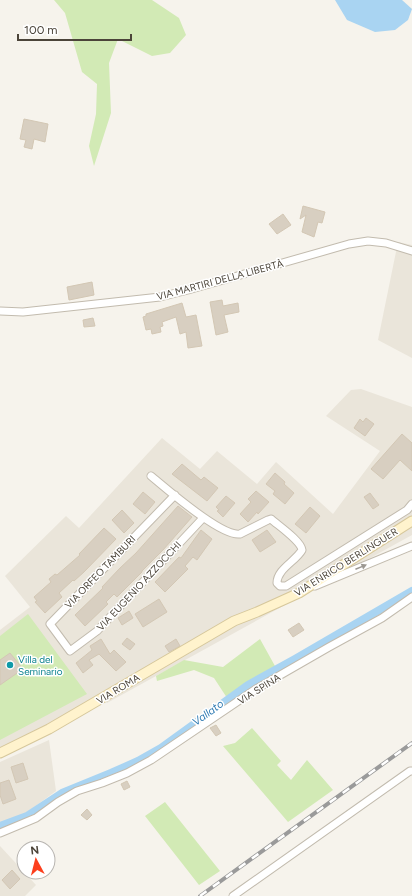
<svg xmlns="http://www.w3.org/2000/svg" width="412" height="896" viewBox="0 0 412 896" font-family="Figtree,sans-serif">
<rect width="100%" height="100%" fill="#f6f3ec"/>
<path fill="#eae5da" d="M 398,242 L 412,245 L 412,358 L 378,340 Z
M 361,389 L 412,407 L 412,535 L 107,703 L 100,696 L 27,736 L 0,748 L 0,630 L 30,607 L 5,576 L 66,516 L 79,528 L 162,438 L 200,469 L 217,451 L 257,484 L 276,462 L 333,514 L 380,451 L 326,416 L 351,390 Z
M 49,740 L 56,791 L 26,813 L 0,824 L 0,762 Z
M 0,846 L 36,885 L 25,896 L 0,896 Z"/>
<path fill="#d2eab5" d="M 54,0 L 152,0 L 179,18 L 186,35 L 170,53 L 152,56 L 118,39 L 109,63 L 111,113 L 94,166 L 89,146 L 96,114 L 97,84 L 82,72 L 65,13 Z
M 28,614 L 87,694 L 0,740 L 0,636 Z
M 260,639 L 275,666 L 281,672 L 231,704 L 214,678 L 194,670 L 157,681 L 156,676 L 184,660 L 223,667 Z
M 252,728 L 281,761 L 277,765 L 291,780 L 307,760 L 333,790 L 288,822 L 223,746 L 235,743 Z
M 165,802 L 220,871 L 199,885 L 145,816 Z"/>
<path fill="#a9d4f2" d="M 335,0 L 402,0 L 412,9 L 408,20 L 395,30 L 375,32 L 347,20 Z"/>
<g fill="none" stroke-linecap="round" stroke-linejoin="round">
<path stroke="#a9d4f2" stroke-width="8" d="M 0,826 L 27,816 L 62,793 L 111,773 L 138,761 L 161,748 L 248,685 L 295,659 L 412,591"/>
</g>
<path fill="#d8cfc1" stroke="#d3c7b4" d="M 24,119 L 48,124 L 45,142 L 34,139 L 32,149 L 24,147 L 26,140 L 20,139 Z
M 303,206 L 325,212 L 322,223 L 318,222 L 314,237 L 302,232 L 306,215 L 300,219 Z
M 283,214 L 291,225 L 277,234 L 269,224 Z
M 92,282 L 94,295 L 69,300 L 67,287 Z
M 222,300 L 223,306 L 238,303 L 239,312 L 224,315 L 228,332 L 216,335 L 210,302 Z
M 182,303 L 186,317 L 196,315 L 202,346 L 188,348 L 186,332 L 180,334 L 176,317 L 162,322 L 163,326 L 160,327 L 161,332 L 152,334 L 151,329 L 146,330 L 143,317 L 146,316 L 146,314 Z
M 93,318 L 95,326 L 84,327 L 83,320 Z
M 366,418 L 374,424 L 365,436 L 354,428 L 360,419 L 363,422 Z
M 402,434 L 412,443 L 412,471 L 400,460 L 383,479 L 371,469 Z
M 182,464 L 201,480 L 204,477 L 218,488 L 207,501 L 172,474 Z
M 275,473 L 285,482 L 284,484 L 294,493 L 285,504 L 273,494 L 275,491 L 266,484 Z
M 256,491 L 269,502 L 258,514 L 257,512 L 248,522 L 240,514 L 251,502 L 248,499 Z
M 143,492 L 155,502 L 145,514 L 133,504 Z
M 370,493 L 379,505 L 373,509 L 364,497 Z
M 226,496 L 235,503 L 223,517 L 217,511 L 219,510 L 216,507 Z
M 178,506 L 192,517 L 163,550 L 142,571 L 142,572 L 117,597 L 114,594 L 106,602 L 108,604 L 85,626 L 75,615 L 103,588 L 102,587 L 120,568 L 136,553 Z
M 310,507 L 320,516 L 306,533 L 295,524 Z
M 122,510 L 134,523 L 124,533 L 112,520 Z
M 104,528 L 116,539 L 84,572 L 74,581 L 73,580 L 59,593 L 62,597 L 45,613 L 35,602 L 37,601 L 34,597 L 51,582 L 49,579 L 55,574 L 57,575 L 80,555 L 79,554 Z
M 201,530 L 212,539 L 197,560 L 193,557 L 185,566 L 188,569 L 165,592 L 155,582 L 179,557 L 181,558 Z
M 267,530 L 276,542 L 260,552 L 252,540 Z
M 159,599 L 167,612 L 143,627 L 135,614 Z
M 129,611 L 133,618 L 122,625 L 118,618 Z
M 299,623 L 304,630 L 293,637 L 288,630 Z
M 127,638 L 135,644 L 130,650 L 122,644 Z
M 101,639 L 110,654 L 114,650 L 126,662 L 116,671 L 99,654 L 89,660 L 93,665 L 83,673 L 76,663 L 92,650 L 90,646 Z
M 176,639 L 180,646 L 169,652 L 165,646 Z
M 10,653 L 23,669 L 0,685 L 0,660 Z
M 216,725 L 221,733 L 216,736 L 210,728 Z
M 23,763 L 28,779 L 16,783 L 11,767 Z
M 9,780 L 16,799 L 3,804 L 0,795 L 0,783 Z
M 127,781 L 130,787 L 124,790 L 121,784 Z
M 87,809 L 92,815 L 87,820 L 81,815 Z
M 12,870 L 20,879 L 10,889 L 2,880 Z"/>
<g fill="none" stroke-linecap="round" stroke-linejoin="round">
<g stroke="#c2bbae" stroke-width="9">
<path id="minor" d="M 0,311 L 23,312 L 160,297 L 188,290 L 349,244 L 368,241 L 386,243 L 412,251
M 151,476 C 167,489 221,537 240,534 L 268,520 L 271,519 C 279,526 301,541 302,550 C 296,561 277,569 277,583 L 280,586 L 286,586 L 407,510 L 412,504
M 175,495 L 50,624 L 70,651 L 97,631 L 203,518
M 315,586 L 412,546
M 0,833 L 36,818 L 58,802 L 77,791 L 102,783 L 127,773 L 151,760 L 256,689 L 329,647 L 382,618 L 412,597
M 233,896 L 410,771 L 412,771"/>
</g>
<g stroke="#d6c79b" stroke-width="11">
<path id="secondary" d="M 0,753 L 49,729 L 234,621 L 257,612 L 299,593 L 412,521"/>
</g>
<use href="#minor" stroke="#fff" stroke-width="7"/>
<use href="#secondary" stroke="#fff3cd" stroke-width="9"/>
<g stroke="#9a9a9a" stroke-width="4">
<path id="rail" d="M 200,896 L 412,743"/>
</g>
<use href="#rail" stroke="#fff" stroke-width="2.5" stroke-dasharray="8" stroke-linecap="butt"/>
</g>
<defs><path id="oneway-solid" d="M-6-.8H1V-3.2L6.5 0L1 3.2V.8H-6Z"/></defs>
<use fill="#9c9892" href="#oneway-solid" transform="translate(361 567) rotate(-22)"/>
<circle fill="#0f9aa8" stroke="#fff" stroke-width="1.5" cx="10" cy="665" r="4"/>
<g text-anchor="middle" dominant-baseline="central" stroke-width="3" stroke-linejoin="round" paint-order="stroke">
<g font-size="10" fill="#4b4439" stroke="#fff">
<text transform="translate(220 280) rotate(-15)">VIA MARTIRI DELLA LIBERTÀ</text>
<text transform="translate(346 562) rotate(-32)">VIA ENRICO BERLINGUER</text>
<text transform="translate(100 572) rotate(-46)">VIA ORFEO TAMBURI</text>
<text transform="translate(139 586) rotate(-47)">VIA EUGENIO AZZOCCHI</text>
<text transform="translate(118 689) rotate(-31)">VIA ROMA</text>
<text transform="translate(259 689) rotate(-32)">VIA SPINA</text>
</g>
<g font-size="10" fill="#0d838f" stroke="#fff" text-anchor="start">
<text x="18" y="659">Villa del<tspan x="18" dy="12">Seminario</tspan></text>
</g>
<g font-size="11" font-style="italic" fill="#2e7ab2" stroke="#fff">
<text transform="translate(208 713) rotate(-36)">Vallato</text>
</g>
</g>
<g transform="translate(36 860) rotate(353)"><circle r="19" fill="#ffffff" stroke="#b7b4b0"/>
<path d="M0-3L7 15L0 10L-7 15Z" fill="#fc3f1d"/>
<text y="-6" font-size="11" font-weight="bold" text-anchor="middle" fill="#4b4439">N</text>
</g>
<path d="M18 34v6h113v-6" fill="none" stroke="#4b4439" stroke-width="2"/>
<text x="24" y="34" font-size="12" fill="#4b4439" stroke="#ffffff" stroke-width="3" paint-order="stroke">100 m</text>
</svg>
